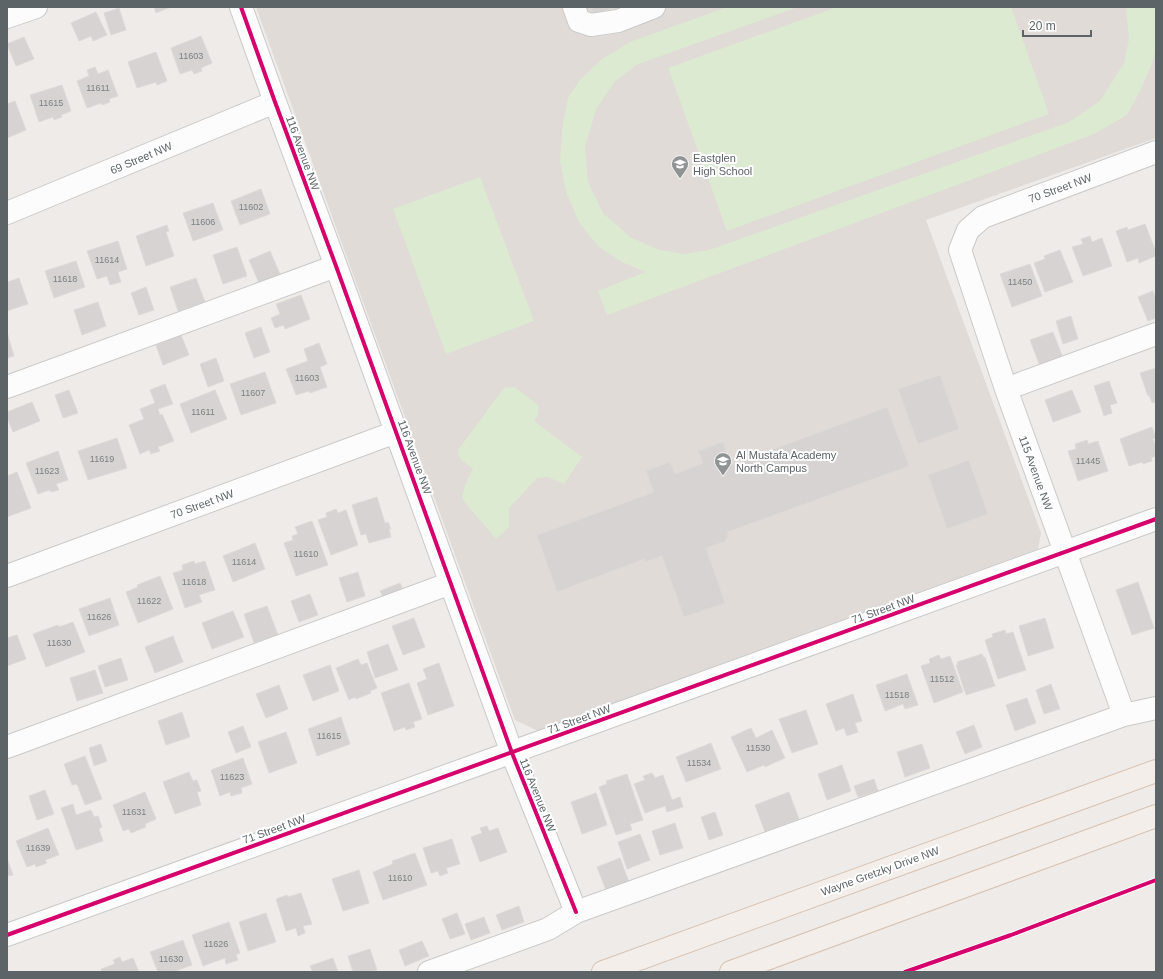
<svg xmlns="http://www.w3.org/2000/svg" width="1163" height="979" viewBox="0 0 1163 979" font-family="Arial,sans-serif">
<rect width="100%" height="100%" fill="#eeebe8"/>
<path fill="#e0dbd7" d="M 256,7 L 1156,7 L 1156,138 L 926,220 L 1041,533 L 1038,549 L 538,731 L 515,720 Z"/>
<path fill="#dbead1" d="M 727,7 L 798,7 L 638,64 L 615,81 L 596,109 L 585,147 L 588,182 L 603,213 L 630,237 L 659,250 L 685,254 L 709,250 L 1069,122 L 1100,101 L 1124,63 L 1129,39 L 1126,7 L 1155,7 L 1156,11 L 1156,48 L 1152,64 L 1140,91 L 1127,115 L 1094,134 L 607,315 L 598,291 L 645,272 L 622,262 L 599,247 L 580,224 L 566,192 L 560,160 L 563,123 L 568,98 L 580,80 L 602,59 L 630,42 Z
M 837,7 L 1011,7 L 1049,114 L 727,231 L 668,68 Z
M 480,177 L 534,321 L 446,354 L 393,209 Z
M 515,387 L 539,406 L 538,415 L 534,421 L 582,457 L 564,484 L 548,477 L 537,478 L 509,508 L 509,527 L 496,539 L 462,499 L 465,485 L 473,469 L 460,459 L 458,450 L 504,388 Z"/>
<path fill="#d6d3d2" stroke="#dedad7" d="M 154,7 L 171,7 L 156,13 Z
M 591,7 L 616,7 L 594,15 Z
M 119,8 L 126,30 L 111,35 L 104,13 Z
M 96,12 L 107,35 L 93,41 L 91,36 L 79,41 L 71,23 Z
M 201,36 L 212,63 L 201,68 L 202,71 L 194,74 L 192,70 L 180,74 L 171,48 Z
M 24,37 L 34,59 L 16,66 L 7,44 Z
M 156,52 L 167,81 L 157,85 L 156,82 L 137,88 L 128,62 Z
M 95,67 L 98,74 L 108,70 L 118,96 L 109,99 L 110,102 L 102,105 L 101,103 L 87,108 L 77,81 L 89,76 L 87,70 Z
M 62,85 L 71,111 L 61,115 L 62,117 L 54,120 L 53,117 L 39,122 L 30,95 Z
M 15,101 L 26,130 L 7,138 L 7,104 Z
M 261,189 L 270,214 L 240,225 L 231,201 Z
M 213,203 L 223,230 L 193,241 L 183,213 Z
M 1145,224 L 1156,252 L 1156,256 L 1139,263 L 1138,258 L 1127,262 L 1116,231 L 1127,227 L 1128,230 Z
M 167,225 L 169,231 L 166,232 L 174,256 L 146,266 L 136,236 Z
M 1090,236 L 1092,242 L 1102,238 L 1112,266 L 1083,276 L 1072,247 L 1083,244 L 1081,239 Z
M 118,241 L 127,269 L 118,272 L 121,282 L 110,285 L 107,276 L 97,279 L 87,251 Z
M 237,247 L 247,276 L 223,284 L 213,255 Z
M 1060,250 L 1073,282 L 1045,292 L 1034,263 L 1045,259 L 1044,256 Z
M 270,251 L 280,274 L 259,283 L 249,260 Z
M 76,261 L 85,287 L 54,298 L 45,271 Z
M 1030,264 L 1042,296 L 1012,307 L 1000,274 Z
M 19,278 L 28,304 L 7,311 L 7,280 L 8,282 Z
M 196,278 L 205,302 L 178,311 L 170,287 Z
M 146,287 L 154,310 L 139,315 L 131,293 Z
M 1153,291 L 1156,299 L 1156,318 L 1148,321 L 1138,297 Z
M 301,295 L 310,319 L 285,329 L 284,325 L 275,328 L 271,318 L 280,314 L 276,304 Z
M 98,302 L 106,326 L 82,335 L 74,310 Z
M 1071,316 L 1078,339 L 1063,344 L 1056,321 Z
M 261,327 L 270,352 L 254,358 L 245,333 Z
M 7,332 L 14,356 L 7,358 Z
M 1053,332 L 1063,358 L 1040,366 L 1030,340 Z
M 181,335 L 189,355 L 163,365 L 156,345 Z
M 319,343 L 327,364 L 320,367 L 327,387 L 310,393 L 309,391 L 296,395 L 286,369 L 308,361 L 304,349 Z
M 216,358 L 224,381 L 208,387 L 200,364 Z
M 1156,368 L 1156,402 L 1152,403 L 1149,395 L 1148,396 L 1140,373 Z
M 265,372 L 276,403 L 241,415 L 230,384 Z
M 940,375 L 959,429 L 918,444 L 898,389 Z
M 1109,381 L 1117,403 L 1110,405 L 1112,413 L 1104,416 L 1094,386 Z
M 165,384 L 173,404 L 158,409 L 160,415 L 162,414 L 174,441 L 158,447 L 160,451 L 151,454 L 149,450 L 140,454 L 129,425 L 144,419 L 140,409 L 155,403 L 150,390 Z
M 69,390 L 78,413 L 63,418 L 55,395 Z
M 215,390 L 227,419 L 191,433 L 180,404 Z
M 1072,390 L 1081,412 L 1053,422 L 1045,400 Z
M 32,402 L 40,421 L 13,432 L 7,417 L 7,412 Z
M 887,407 L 909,466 L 728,532 L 728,537 L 724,542 L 706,548 L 725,603 L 684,617 L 662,556 L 645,562 L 644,559 L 557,592 L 537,535 L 654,492 L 646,471 L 670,462 L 675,474 L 703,463 L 698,451 L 723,442 L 731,465 Z
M 1152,427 L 1156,438 L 1153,439 L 1156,447 L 1156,456 L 1151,458 L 1152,461 L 1143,464 L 1142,462 L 1129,466 L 1120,439 Z
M 117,438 L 127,468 L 88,480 L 78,451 Z
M 1087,440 L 1088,444 L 1098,441 L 1108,471 L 1078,481 L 1068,451 L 1076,449 L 1075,444 Z
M 58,451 L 68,480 L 56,484 L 59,490 L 51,492 L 50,490 L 38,494 L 26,463 Z
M 969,460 L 988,514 L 947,529 L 928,475 Z
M 17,472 L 31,508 L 7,517 L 7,476 Z
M 377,497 L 385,523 L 388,522 L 391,529 L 389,529 L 391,537 L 369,543 L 366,534 L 361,535 L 352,505 Z
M 336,509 L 338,513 L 346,510 L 358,545 L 331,555 L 318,520 L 327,517 L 326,513 Z
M 312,521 L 328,565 L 296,576 L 284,543 L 293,540 L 292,536 L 298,534 L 295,527 Z
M 255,543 L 265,569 L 233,582 L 223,556 Z
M 194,561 L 195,564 L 205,561 L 215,590 L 199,595 L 202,602 L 185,608 L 173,573 L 183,570 L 182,565 Z
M 358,572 L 365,596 L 347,602 L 339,578 Z
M 160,576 L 173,609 L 138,623 L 126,592 L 138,587 L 137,585 Z
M 1138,582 L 1154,628 L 1132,635 L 1116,590 Z
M 400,583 L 406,597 L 387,605 L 380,591 Z
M 310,594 L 318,615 L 299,622 L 291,601 Z
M 110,598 L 119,625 L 89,636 L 79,609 Z
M 267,606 L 278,635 L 254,643 L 244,614 Z
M 233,611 L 244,637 L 212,649 L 202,623 Z
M 414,618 L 425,647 L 403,655 L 392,626 Z
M 1045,618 L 1054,648 L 1028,656 L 1019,626 Z
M 73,622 L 85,652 L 46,667 L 33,634 L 58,625 L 59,627 Z
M 1005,630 L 1006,634 L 1013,632 L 1026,670 L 998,679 L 985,640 L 993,637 L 992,634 Z
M 17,635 L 26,659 L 7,666 L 7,638 Z
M 173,636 L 183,662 L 155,673 L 145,647 Z
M 388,644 L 398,670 L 375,678 L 367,652 Z
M 982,654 L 984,658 L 985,657 L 995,686 L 966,695 L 956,665 L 958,665 L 957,662 Z
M 939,655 L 941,659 L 950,656 L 963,692 L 934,703 L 921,666 L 930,663 L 929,659 Z
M 121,658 L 128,680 L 105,687 L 98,666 Z
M 358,659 L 361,665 L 367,663 L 377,688 L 370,691 L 371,693 L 356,699 L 355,697 L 349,700 L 336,668 Z
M 439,663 L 454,706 L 428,715 L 417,683 L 427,679 L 423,669 Z
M 330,665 L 339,691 L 313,701 L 303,675 Z
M 95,670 L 103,693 L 77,701 L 70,678 Z
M 907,674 L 918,705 L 905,709 L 903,704 L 885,711 L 876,685 Z
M 409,683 L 422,719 L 413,722 L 415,727 L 406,730 L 405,727 L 394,731 L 381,693 Z
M 1051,684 L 1060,709 L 1044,714 L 1036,690 Z
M 279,685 L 288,709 L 266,718 L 256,694 Z
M 853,694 L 862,721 L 855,723 L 858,732 L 847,736 L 844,728 L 836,731 L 826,704 Z
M 1027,698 L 1036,723 L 1015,731 L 1006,705 Z
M 806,710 L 818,744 L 792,753 L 779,719 Z
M 182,712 L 190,737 L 166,745 L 158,721 Z
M 341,717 L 350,744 L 317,756 L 308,729 Z
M 974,725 L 982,747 L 965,754 L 956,732 Z
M 243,726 L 251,747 L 236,753 L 228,732 Z
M 751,728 L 756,738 L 772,730 L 785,758 L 765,767 L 764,765 L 747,772 L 731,737 Z
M 286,732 L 297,763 L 269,773 L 258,742 Z
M 711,743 L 721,769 L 686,782 L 676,757 Z
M 101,744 L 107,761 L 94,766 L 89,748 Z
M 922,744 L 930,768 L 905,777 L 897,752 Z
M 85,756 L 102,799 L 85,805 L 77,784 L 72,785 L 64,764 Z
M 243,758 L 252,784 L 241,788 L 242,793 L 231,796 L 230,792 L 220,796 L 211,770 Z
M 842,765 L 851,791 L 827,800 L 818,774 Z
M 189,772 L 193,781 L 197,780 L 201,791 L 197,792 L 201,805 L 175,814 L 163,782 Z
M 652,773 L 655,778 L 663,775 L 672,800 L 680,797 L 683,807 L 667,812 L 665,806 L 645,813 L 634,784 L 645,780 L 643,776 Z
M 627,774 L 643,820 L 630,824 L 632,830 L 616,835 L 599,787 L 607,784 L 606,781 Z
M 874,779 L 878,791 L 858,797 L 854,786 Z
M 45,790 L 54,814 L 37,820 L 29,796 Z
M 145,792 L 156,819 L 145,824 L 146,827 L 131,833 L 129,829 L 123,831 L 113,805 Z
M 789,792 L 799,819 L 765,832 L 755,805 Z
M 596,793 L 607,825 L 582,834 L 571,802 Z
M 73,804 L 76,815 L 91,810 L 94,817 L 98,816 L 102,827 L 99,829 L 103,841 L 76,850 L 61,808 Z
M 715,812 L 723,835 L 709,840 L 701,817 Z
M 675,823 L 683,848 L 660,855 L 652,831 Z
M 487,826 L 489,831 L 498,828 L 507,852 L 480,862 L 471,837 L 482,833 L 480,828 Z
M 48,828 L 59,855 L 45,860 L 47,863 L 36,867 L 35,864 L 27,867 L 16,841 Z
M 640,834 L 650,860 L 627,869 L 618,842 Z
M 452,839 L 460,864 L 446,868 L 448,873 L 440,876 L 438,871 L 431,873 L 423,848 Z
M 415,853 L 427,885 L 383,900 L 373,872 L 393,864 L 392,861 Z
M 7,858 L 13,875 L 7,876 Z
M 620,858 L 629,882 L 606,890 L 597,867 Z
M 359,870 L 369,903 L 343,911 L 332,879 Z
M 301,893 L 312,924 L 303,926 L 305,933 L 298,936 L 296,928 L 286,931 L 276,899 L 287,895 L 288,897 Z
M 519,906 L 524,922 L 502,930 L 496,915 Z
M 266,913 L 276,942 L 248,951 L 239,922 Z
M 457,913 L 465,934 L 450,939 L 442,919 Z
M 484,917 L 490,933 L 471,940 L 465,924 Z
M 229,922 L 240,953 L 236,955 L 238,960 L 226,964 L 225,958 L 203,966 L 192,935 Z
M 183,940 L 192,965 L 173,972 L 158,972 L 150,952 Z
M 422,941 L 429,956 L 405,966 L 399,950 Z
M 370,949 L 377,970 L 371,972 L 353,972 L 348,956 Z
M 120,957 L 122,962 L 133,958 L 139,972 L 102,972 L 101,969 L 115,964 L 113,960 Z
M 333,958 L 338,972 L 313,972 L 310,966 Z"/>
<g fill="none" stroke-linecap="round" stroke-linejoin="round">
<g stroke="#cacaca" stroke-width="24">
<path id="minor" d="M 241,7 L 275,102 L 336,266 L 512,753 L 576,912
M 574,7 L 579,21 L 591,25 L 618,21 L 654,7
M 7,17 L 36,7
M 7,213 L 275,102
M 7,387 L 336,266
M 1006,389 L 1156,334
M 7,576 L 396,432
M 1124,715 L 1006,389 L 960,250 L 968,230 L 983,217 L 1156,152
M 7,747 L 451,583
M 7,935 L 1156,519
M 429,972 L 548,929 L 576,912 L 1124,715 L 1156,708"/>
</g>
<g stroke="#d8c3b4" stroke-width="24">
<path id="major" d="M 603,972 L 1156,771
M 731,972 L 1156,816"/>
</g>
<use href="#minor" stroke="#fcfcfc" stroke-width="22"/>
<use href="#major" stroke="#f3eee9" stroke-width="22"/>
<g stroke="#fff" stroke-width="6">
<path id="cycleway" d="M 241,7 L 275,102 L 336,266 L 512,753 L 576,912
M 7,935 L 1156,519
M 905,972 L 1011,935 L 1156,880"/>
</g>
<use href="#cycleway" stroke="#d6006c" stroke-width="4"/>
</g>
<defs>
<g id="school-pin" transform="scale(0.9)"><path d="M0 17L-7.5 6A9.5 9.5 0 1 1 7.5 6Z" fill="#909394" stroke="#fff"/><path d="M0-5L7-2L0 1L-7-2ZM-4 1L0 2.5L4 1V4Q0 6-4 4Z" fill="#fff"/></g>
</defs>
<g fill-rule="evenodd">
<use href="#school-pin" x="680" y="164"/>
<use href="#school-pin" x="723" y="461"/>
</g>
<g text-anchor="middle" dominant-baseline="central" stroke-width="4" stroke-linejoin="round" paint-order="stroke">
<g font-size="9" fill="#7c8183">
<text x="191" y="56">11603</text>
<text x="98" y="88">11611</text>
<text x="51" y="103">11615</text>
<text x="251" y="207">11602</text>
<text x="203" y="222">11606</text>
<text x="107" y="260">11614</text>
<text x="65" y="279">11618</text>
<text x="1020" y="282">11450</text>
<text x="307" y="378">11603</text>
<text x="253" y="393">11607</text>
<text x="203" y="412">11611</text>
<text x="102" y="459">11619</text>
<text x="1088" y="461">11445</text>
<text x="47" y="471">11623</text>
<text x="306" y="554">11610</text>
<text x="244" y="562">11614</text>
<text x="194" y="582">11618</text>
<text x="149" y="601">11622</text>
<text x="99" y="617">11626</text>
<text x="59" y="643">11630</text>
<text x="942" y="679">11512</text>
<text x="897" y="695">11518</text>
<text x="329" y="736">11615</text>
<text x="758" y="748">11530</text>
<text x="699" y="763">11534</text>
<text x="232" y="777">11623</text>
<text x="134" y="812">11631</text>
<text x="38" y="848">11639</text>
<text x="400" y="878">11610</text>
<text x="216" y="944">11626</text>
<text x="171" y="959">11630</text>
</g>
<g font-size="11" fill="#5d6467" stroke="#fff">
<text transform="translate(303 153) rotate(70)">116 Avenue NW</text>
<text transform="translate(141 158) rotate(-23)">69 Street NW</text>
<text transform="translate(1060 188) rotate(-20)">70 Street NW</text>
<text transform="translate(415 457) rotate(70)">116 Avenue NW</text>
<text transform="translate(1036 473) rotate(70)">115 Avenue NW</text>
<text transform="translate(202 504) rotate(-20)">70 Street NW</text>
<text transform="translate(883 609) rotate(-20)">71 Street NW</text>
<text transform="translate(579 719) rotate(-20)">71 Street NW</text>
<text transform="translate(538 795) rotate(68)">116 Avenue NW</text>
<text transform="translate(274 829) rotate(-20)">71 Street NW</text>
<text transform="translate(880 871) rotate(-20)">Wayne Gretzky Drive NW</text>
</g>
<g font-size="11" fill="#5d6467" stroke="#fff" text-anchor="start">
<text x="693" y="158">Eastglen<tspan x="693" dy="13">High School</tspan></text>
<text x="736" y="455">Al Mustafa Academy<tspan x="736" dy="13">North Campus</tspan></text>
</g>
</g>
<rect width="1163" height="979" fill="none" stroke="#5d6467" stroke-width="16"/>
<path d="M1023 30v6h68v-6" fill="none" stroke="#5d6467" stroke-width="2"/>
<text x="1029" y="30" font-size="12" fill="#5d6467" stroke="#ffffff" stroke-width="3" paint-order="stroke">20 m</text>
</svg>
